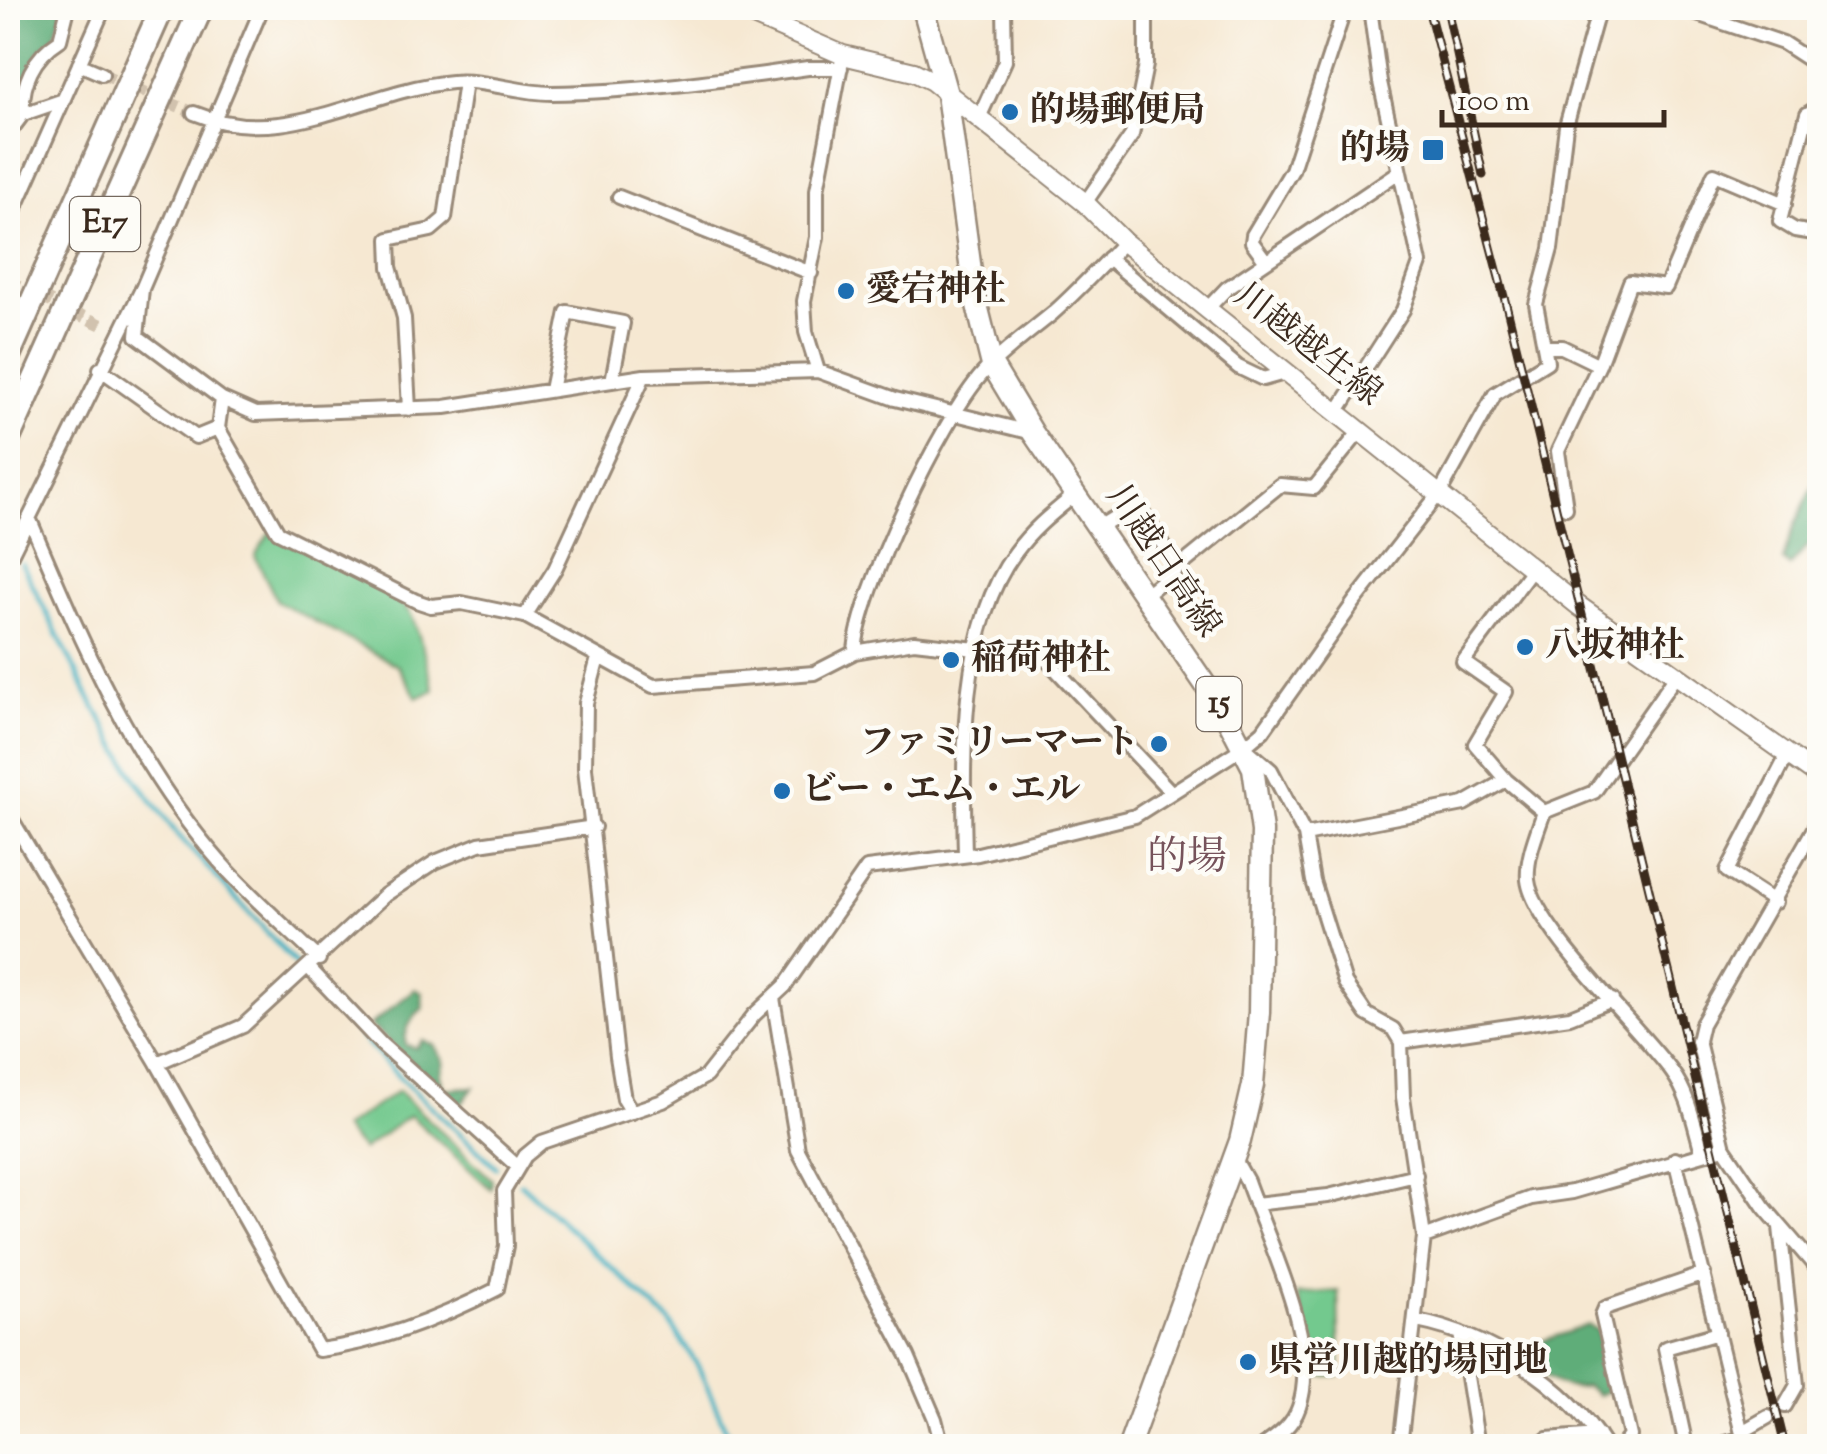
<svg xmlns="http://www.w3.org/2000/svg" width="1827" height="1454" viewBox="0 0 1827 1454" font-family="'Sorts Mill Goudy','Noto Serif JP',serif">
<rect width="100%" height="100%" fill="#fdfcf7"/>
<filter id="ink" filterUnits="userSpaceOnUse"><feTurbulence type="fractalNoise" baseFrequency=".01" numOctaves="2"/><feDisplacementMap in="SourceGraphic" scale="20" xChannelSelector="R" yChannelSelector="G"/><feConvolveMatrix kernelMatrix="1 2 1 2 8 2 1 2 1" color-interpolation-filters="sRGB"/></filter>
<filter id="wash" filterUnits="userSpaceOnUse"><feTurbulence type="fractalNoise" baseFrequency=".0048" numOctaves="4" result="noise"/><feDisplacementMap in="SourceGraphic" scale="40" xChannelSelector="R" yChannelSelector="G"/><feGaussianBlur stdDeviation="2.25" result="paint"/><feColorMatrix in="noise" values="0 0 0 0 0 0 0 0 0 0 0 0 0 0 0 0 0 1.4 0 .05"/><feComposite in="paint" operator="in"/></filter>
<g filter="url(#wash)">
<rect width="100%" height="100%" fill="#f6e8d2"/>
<path fill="#73c98e" stroke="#577a56" stroke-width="2.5" d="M 270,532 C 298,549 399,592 411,615 C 422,637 427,667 434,690 L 417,698 L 398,666 L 277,601 L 255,556 Z
M 398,1091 L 492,1180 L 491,1189 L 410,1115 L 362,1150 L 343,1128 Z
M 1338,1291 L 1340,1376 L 1318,1377 L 1297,1294 Z"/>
<path fill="#5ead79" stroke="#4c6c4c" stroke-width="2.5" d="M 8,8 L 64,8 L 54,38 L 39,52 L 20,114 L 8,127 Z
M 1819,474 L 1819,548 L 1809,545 L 1790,566 L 1783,561 C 1792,525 1805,504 1819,474 Z
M 415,989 L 422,993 L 423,1009 C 413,1014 403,1032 406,1045 L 416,1048 L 423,1040 L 434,1045 L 444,1062 L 440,1076 L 444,1089 L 474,1087 L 460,1106 L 370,1025 Z
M 1588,1325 L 1597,1330 L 1610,1389 L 1598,1395 L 1586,1386 C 1563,1395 1538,1370 1516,1359 L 1513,1351 Z"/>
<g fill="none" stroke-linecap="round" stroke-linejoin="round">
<path stroke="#47b3c3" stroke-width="5" d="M 22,564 L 90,699 L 136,779 L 177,834 L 398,1076 L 496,1167
M 521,1184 L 669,1321 L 698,1366 L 733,1446"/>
</g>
</g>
<g filter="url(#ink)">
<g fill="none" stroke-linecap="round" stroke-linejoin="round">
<path stroke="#d1c2ae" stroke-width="12" stroke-dasharray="12 6" stroke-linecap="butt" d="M 102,74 L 194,113
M 8,282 L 106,327"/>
<g stroke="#988978" stroke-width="18">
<path id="minor" d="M 1679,8 L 1783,43 L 1820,67
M 79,64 L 102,74
M 1820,106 L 1807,114 L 1780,221 L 1795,230 L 1820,234
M 194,113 C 286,151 362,90 452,82 C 484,79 518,93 551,93 C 636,92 723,80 808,68 L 841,68
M 23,114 C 21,84 33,57 60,40 L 68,8
M 979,118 L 1005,61 L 1004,8
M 8,134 L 23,114 L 61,101
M 619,197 L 811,273
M 1085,203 L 1132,135 L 1146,65 L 1146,8
M 8,225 L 104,8
M 1108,258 L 1238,367 L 1263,379 L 1288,372
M 1266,261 L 1252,242 L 1253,235 L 1292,170 L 1345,8
M 142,289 L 137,336 L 222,399 L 256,414 L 445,407 L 644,376 L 818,371 L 895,399 L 1033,433
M 1207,309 L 1227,288 L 1399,172
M 1547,347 L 1562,347 L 1599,365 L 1558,451 L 1566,508
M 1599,365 L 1630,282 L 1666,287 L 1714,174 L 1785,204
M 100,369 L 196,437 L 218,428
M 818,371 L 806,332 L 804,301 L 817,237 L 817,190 L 842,60
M 551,390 L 567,312 L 623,323 L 612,381
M 222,399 L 218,428 L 278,532 L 416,601 L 431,606 L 462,603 L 525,616 L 653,686 L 814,673 L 855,652 L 914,642 L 976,649
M 409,409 L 404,318 L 390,267 L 389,239 L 431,230 L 445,218 L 465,82
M 1338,411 L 1403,310 L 1420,263 L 1380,82 L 1370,8
M 30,520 C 81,640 132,762 220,862 C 250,896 286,927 319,959
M 1099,527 L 1137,504 L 1178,568
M 8,561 L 142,289 L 262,8
M 1534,567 L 1463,662 L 1506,692 L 1475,744 L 1506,780 L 1544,812 L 1594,792 L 1675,677
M 1146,594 L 1280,485 L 1314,488 L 1361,430
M 525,616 L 555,569 L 644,376
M 977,645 L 1047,660 L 1170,791
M 855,652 C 858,593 942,418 983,373 C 1003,351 1030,332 1053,313 C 1078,291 1101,266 1124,242
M 598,658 L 586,703 L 585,768 L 617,1057 L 624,1099 L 632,1112
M 1250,752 L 1271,770 L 1305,835 L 1313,881 L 1345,983 L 1366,1014 L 1393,1029 L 1401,1042 L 1403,1097 L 1424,1237 L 1400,1446
M 1544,812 C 1537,833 1526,858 1528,880 C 1533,927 1641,1029 1672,1072 C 1689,1095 1694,1124 1702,1152
M 8,813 L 157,1063 L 319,1350 C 382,1342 441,1318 497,1289 L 506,1246 L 504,1191 L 525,1156 L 542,1142 L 663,1101 L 706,1076 L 754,1015 L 785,986 L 867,868 L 978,854 L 1135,816 L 1244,747 L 1263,731 L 1355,601 L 1441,491 L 1495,394 L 1547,362 L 1536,304 L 1551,249 L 1566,126 L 1599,8
M 1305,835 L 1464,804 L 1506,780
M 965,855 C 963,763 958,630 1015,553 C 1032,529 1054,512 1076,494
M 1775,902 L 1727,871 L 1788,754
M 309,968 L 381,1044 L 517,1166
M 773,998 L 798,1150 L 908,1356 L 935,1419 L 942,1446
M 1401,1042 L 1570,1017 L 1612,1000
M 157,1063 L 243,1026 L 385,895 L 435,862 L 479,844 L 594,827
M 1724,1148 L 1698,1041 L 1702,1024 L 1820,818
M 1234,1158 L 1247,1181 C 1268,1241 1321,1344 1299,1407 C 1293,1425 1278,1436 1263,1446
M 1675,1159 L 1745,1446
M 1255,1204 L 1328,1196 L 1416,1175
M 1780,1227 L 1797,1385 L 1785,1406
M 1424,1237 L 1531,1198 L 1572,1192 L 1724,1148 L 1764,1207 L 1820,1272
M 1417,1321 C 1488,1335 1566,1384 1605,1446
M 1460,1333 L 1478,1446
M 1742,1432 L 1768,1417
M 1548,1446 L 1547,1439 L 1598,1435
M 1622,1446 L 1630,1436 L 1602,1315 L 1605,1308 L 1704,1274
M 1686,1446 L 1665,1348 L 1718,1333
M 1715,1446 L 1744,1438"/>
</g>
<g stroke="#988978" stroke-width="22">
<path id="secondary" d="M 735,8 L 843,55 L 914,72 L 932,81 L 1085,203 L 1124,242 L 1207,309 L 1579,606 L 1820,777"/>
</g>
<g stroke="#988978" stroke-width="25">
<path id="primary" d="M 923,8 L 947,94 L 974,293 L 992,365 L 1033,433 L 1224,712 L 1253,768 L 1262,831 L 1259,1012 L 1253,1085 L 1240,1141 L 1129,1446"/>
</g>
<g stroke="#988978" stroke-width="28">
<path id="motorway" d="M 8,356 L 162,8
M 8,439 L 201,8"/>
</g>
<use href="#minor" stroke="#fff" stroke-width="12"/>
<use href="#secondary" stroke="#fff" stroke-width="18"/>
<use href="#primary" stroke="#fff" stroke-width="20"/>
<use href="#motorway" stroke="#fff" stroke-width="22"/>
<g stroke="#3b2a1e" stroke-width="9">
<path id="rail" d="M 1428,8 L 1508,312 L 1785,1446
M 1447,8 L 1483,175"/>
</g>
<use href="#rail" stroke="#fdfcf7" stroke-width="5" stroke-dasharray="15" stroke-linecap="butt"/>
</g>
</g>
<g fill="#1f6fb2" stroke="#fdfcf7" stroke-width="4">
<circle cx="1010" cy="112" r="10"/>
<rect x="1421" y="138" width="24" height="24" rx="5"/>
<circle cx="846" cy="291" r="10"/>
<circle cx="1525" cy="647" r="10"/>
<circle cx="951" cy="660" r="10"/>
<circle cx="1159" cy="744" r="10"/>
<circle cx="782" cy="791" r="10"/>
<circle cx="1248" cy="1362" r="10"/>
</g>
<g text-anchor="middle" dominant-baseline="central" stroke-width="9" stroke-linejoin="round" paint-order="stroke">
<g fill="#fdfcf7" stroke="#75695f" stroke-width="2.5">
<rect x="70" y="197" width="70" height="54" rx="8"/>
<rect x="1196.5" y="677" width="45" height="54" rx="8"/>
</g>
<g font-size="32" font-weight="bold" fill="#3b2a1e">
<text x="105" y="224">E17</text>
<text x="1219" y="704">15</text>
</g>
<g font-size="35" font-weight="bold" fill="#3b2a1e" stroke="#fdfcf7" text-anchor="start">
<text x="1030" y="112">的場郵便局</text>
<text x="1410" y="150" text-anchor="end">的場</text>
<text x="866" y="291">愛宕神社</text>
<text x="1545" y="647">八坂神社</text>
<text x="971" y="660">稲荷神社</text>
<text x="1139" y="744" text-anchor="end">ファミリーマート</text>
<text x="802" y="791">ビー・エム・エル</text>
<text x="1268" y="1362">県営川越的場団地</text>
</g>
<g font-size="35" fill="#3b2a1e" stroke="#fdfcf7">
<text transform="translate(1307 346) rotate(38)">川越越生線</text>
<text transform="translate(1162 562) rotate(56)">川越日高線</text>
</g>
<g font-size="40" fill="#76535b" stroke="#fdfcf7">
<text x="1187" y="859">的場</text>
</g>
</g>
<rect width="1827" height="1454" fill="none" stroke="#fdfcf7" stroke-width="40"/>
<path d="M1442 110v15h222v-15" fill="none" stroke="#3b2a1e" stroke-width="5"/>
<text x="1457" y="110" font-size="30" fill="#3b2a1e" stroke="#fdfcf7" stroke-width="8" paint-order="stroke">100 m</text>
</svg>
